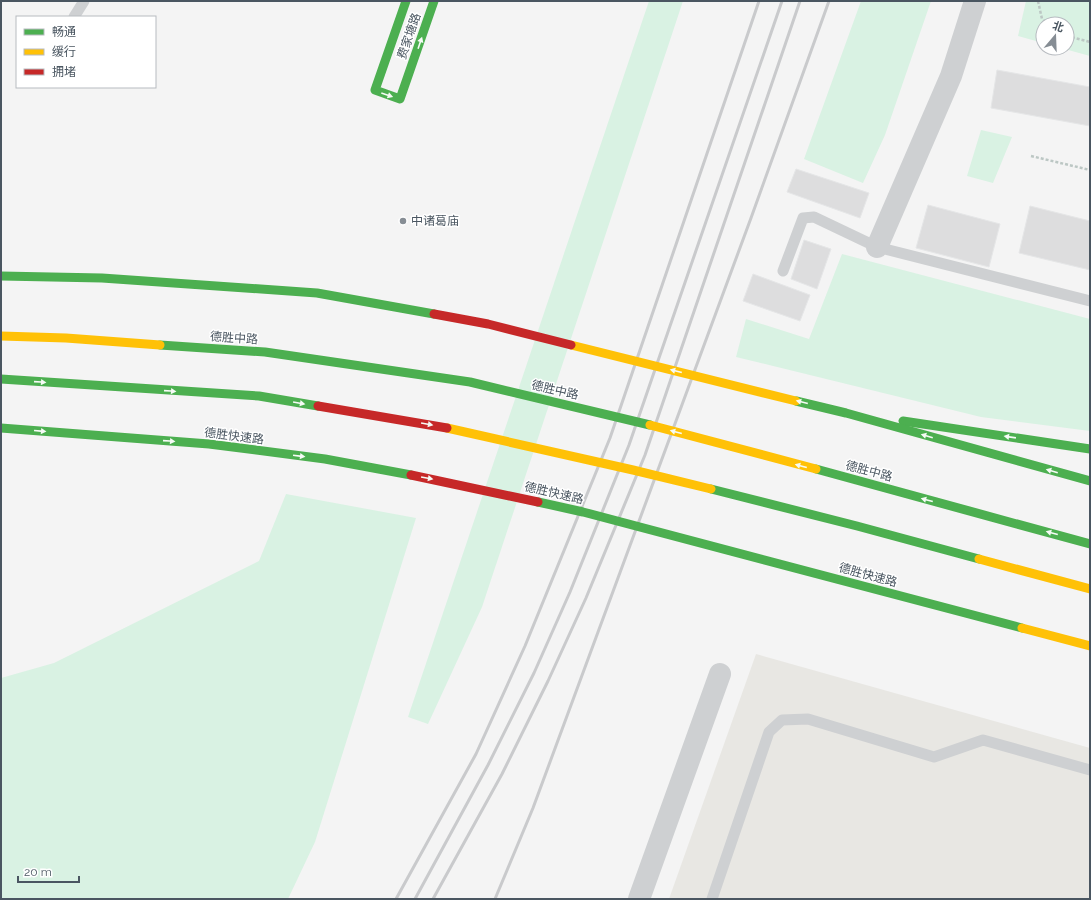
<svg xmlns="http://www.w3.org/2000/svg" width="1091" height="900" viewBox="0 0 1091 900" font-family="Raleway,'Noto Sans SC',sans-serif">
<rect width="100%" height="100%" fill="#f4f4f4"/>
<path fill="#e8e7e3" d="M 756,654 L 1090,748 L 1090,899 L 669,899 Z"/>
<path fill="#d9f2e3" d="M 649,1 L 683,1 L 482,607 L 428,724 L 408,717 Z
M 861,1 L 931,1 L 885,135 L 863,183 L 804,159 Z
M 1026,1 L 1090,1 L 1090,56 L 1061,48 L 1067,48 L 1067,24 L 1043,24 L 1043,43 L 1018,36 Z
M 981,130 L 1012,137 L 993,183 L 967,176 Z
M 842,254 L 1090,319 L 1090,431 L 981,417 L 736,357 L 746,319 L 809,339 Z
M 286,494 L 416,518 L 315,842 L 288,899 L 1,899 L 1,678 L 54,663 L 259,561 Z"/>
<path fill="#ddddde" stroke="#e5e6e7" d="M 997,70 L 1090,87 L 1090,126 L 991,108 Z
M 796,169 L 869,193 L 860,218 L 787,192 Z
M 928,205 L 1000,224 L 989,267 L 916,248 Z
M 1030,206 L 1090,221 L 1090,270 L 1019,253 Z
M 804,240 L 831,249 L 817,289 L 791,279 Z
M 753,274 L 810,295 L 800,321 L 743,301 Z"/>
<g fill="none" stroke-linecap="round" stroke-linejoin="round">
<path stroke="#bcc7c4" stroke-width="2.5" stroke-dasharray="3 2" stroke-linecap="butt" d="M 1038,1 L 1042,19 L 1049,24
M 1067,36 L 1090,42
M 1031,156 L 1090,170"/>
<path stroke="#ced0d2" stroke-width="11" d="M 74,17 L 84,1
M 783,271 L 803,218 L 814,217 L 877,247 L 1090,301
M 712,899 L 769,732 L 782,720 L 808,719 L 934,757 L 983,740 L 1090,770"/>
<path stroke="#ced0d2" stroke-width="22" d="M 877,247 L 951,76 L 975,1
M 639,899 L 720,674"/>
<path stroke="#4caf50" stroke-width="9" d="M 406,1 L 375,90 L 400,99 L 434,1
M 903,421 L 1090,449"/>
<path stroke="#c9cacc" stroke-width="3" d="M 396,899 L 476,754 L 525,646 L 610,438 L 759,1
M 415,899 L 488,765 L 534,673 L 570,592 L 629,445 L 782,1
M 433,899 L 502,774 L 548,681 L 586,598 L 645,455 L 800,1
M 495,899 L 533,808 L 751,218 L 829,1"/>
<path stroke="#4caf50" stroke-width="9" d="M 1,276 L 102,278 L 317,293 L 434,314
M 160,345 L 265,352 L 470,382 L 650,425
M 1,379 L 259,396 L 318,406
M 796,401 L 846,413 L 1090,481
M 1,428 L 209,444 L 325,459 L 411,475
M 816,469 L 1090,544
M 711,489 L 857,526 L 979,559
M 538,502 L 583,512 L 1022,628"/>
<path stroke="#ffc107" stroke-width="9" d="M 1,336 L 66,338 L 160,345
M 571,345 L 796,401
M 650,425 L 816,469
M 447,428 L 633,470 L 711,489
M 979,559 L 1090,589
M 1022,628 L 1090,646"/>
<path stroke="#c62828" stroke-width="9" d="M 434,314 L 488,324 L 571,345
M 318,406 L 447,428
M 411,475 L 538,502"/>
</g>
<defs><path id="oneway-solid" d="M-6-.8H1V-3.2L6.5 0L1 3.2V.8H-6Z"/></defs>
<g fill="#f6fbf6">
<use href="#oneway-solid" transform="translate(420 43) rotate(-71)"/>
<use href="#oneway-solid" transform="translate(387 95) rotate(19)"/>
<use href="#oneway-solid" transform="translate(676 371) rotate(-166)"/>
<use href="#oneway-solid" transform="translate(40 382) rotate(4)"/>
<use href="#oneway-solid" transform="translate(170 391) rotate(4)"/>
<use href="#oneway-solid" transform="translate(802 402) rotate(-166)"/>
<use href="#oneway-solid" transform="translate(299 403) rotate(10)"/>
<use href="#oneway-solid" transform="translate(427 424) rotate(10)"/>
<use href="#oneway-solid" transform="translate(40 431) rotate(5)"/>
<use href="#oneway-solid" transform="translate(676 432) rotate(-165)"/>
<use href="#oneway-solid" transform="translate(927 436) rotate(-164)"/>
<use href="#oneway-solid" transform="translate(1010 437) rotate(-172)"/>
<use href="#oneway-solid" transform="translate(169 441) rotate(4)"/>
<use href="#oneway-solid" transform="translate(299 456) rotate(7)"/>
<use href="#oneway-solid" transform="translate(801 466) rotate(-165)"/>
<use href="#oneway-solid" transform="translate(1052 471) rotate(-164)"/>
<use href="#oneway-solid" transform="translate(427 478) rotate(10)"/>
<use href="#oneway-solid" transform="translate(927 500) rotate(-165)"/>
<use href="#oneway-solid" transform="translate(1052 533) rotate(-165)"/>
</g>
<circle fill="#868d94" stroke="#fff" stroke-width="1.5" cx="403" cy="221" r="4"/>
<g text-anchor="middle" dominant-baseline="central" stroke-width="3" stroke-linejoin="round" paint-order="stroke">
<g font-size="12" fill="#4a5661" stroke="#fff">
<text transform="translate(409 36) rotate(-71)">费家塘路</text>
<text transform="translate(234 338) rotate(4)">德胜中路</text>
<text transform="translate(555 390) rotate(13)">德胜中路</text>
<text transform="translate(234 436) rotate(7)">德胜快速路</text>
<text transform="translate(869 471) rotate(15)">德胜中路</text>
<text transform="translate(554 493) rotate(13)">德胜快速路</text>
<text transform="translate(868 575) rotate(15)">德胜快速路</text>
</g>
<g font-size="12" fill="#4a5661" stroke="#fff" text-anchor="start">
<text x="411" y="221">中诸葛庙</text>
</g>
</g>
<rect width="1091" height="900" fill="none" stroke="#4a5661" stroke-width="4"/>
<rect x="16" y="16" width="140" height="72" fill="#ffffff" stroke="#b7bbc0"/>
<rect x="24" y="29" width="20" height="6" fill="#4caf50" stroke="#b7bbc0"/>
<text x="52" y="36" font-size="12" fill="#4a5661">畅通</text>
<rect x="24" y="49" width="20" height="6" fill="#ffc107" stroke="#b7bbc0"/>
<text x="52" y="56" font-size="12" fill="#4a5661">缓行</text>
<rect x="24" y="69" width="20" height="6" fill="#c62828" stroke="#b7bbc0"/>
<text x="52" y="76" font-size="12" fill="#4a5661">拥堵</text>
<g transform="translate(1055 36) rotate(19)"><circle r="19" fill="#ffffff" stroke="#b7bbc0"/>
<path d="M0-3L7 15L0 10L-7 15Z" fill="#868d94"/>
<text y="-6" font-size="11" font-weight="bold" text-anchor="middle" fill="#4a5661">北</text>
</g>
<path d="M18 876v6h61v-6" fill="none" stroke="#4a5661" stroke-width="2"/>
<text x="24" y="876" font-size="12" fill="#4a5661" stroke="#ffffff" stroke-width="3" paint-order="stroke">20 m</text>
</svg>
